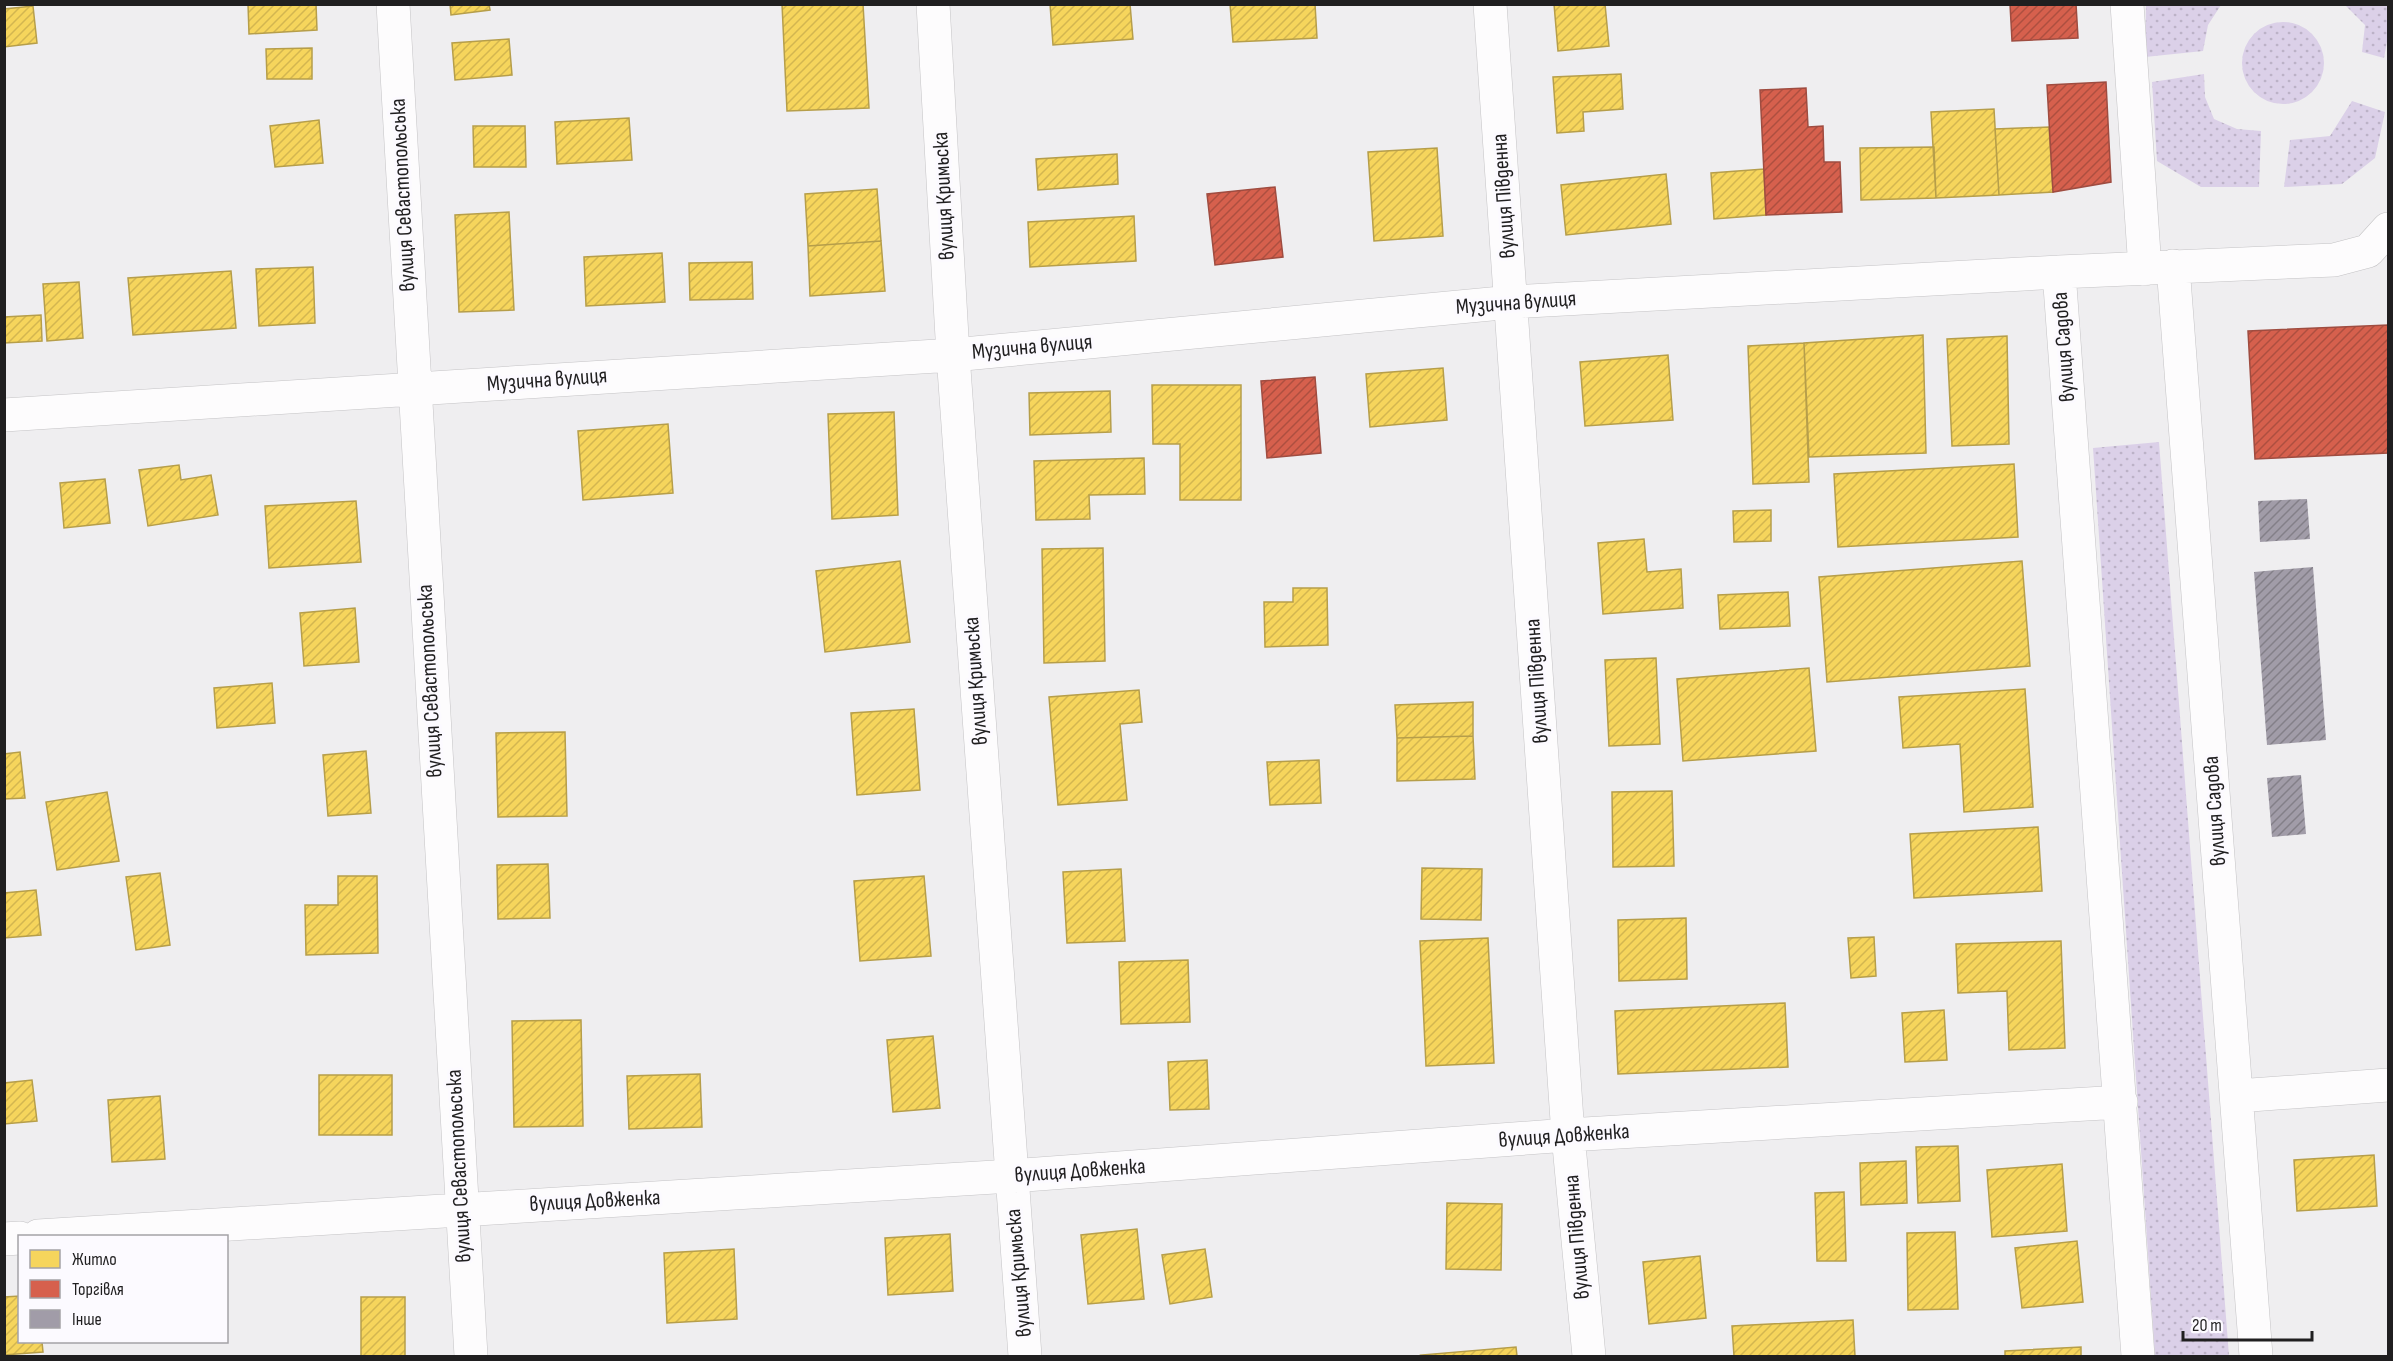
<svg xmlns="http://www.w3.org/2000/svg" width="2393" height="1361" viewBox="0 0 2393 1361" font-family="'Sofia Sans Condensed',sans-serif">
<defs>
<pattern id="grass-dots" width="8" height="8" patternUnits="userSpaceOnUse" patternTransform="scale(1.5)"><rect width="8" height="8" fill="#dbd0e8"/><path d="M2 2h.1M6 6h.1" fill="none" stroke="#bcb2c7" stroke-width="1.8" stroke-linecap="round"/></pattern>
<pattern id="homes-hatch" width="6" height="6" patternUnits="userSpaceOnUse" patternTransform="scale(1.5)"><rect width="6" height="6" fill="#f6d55c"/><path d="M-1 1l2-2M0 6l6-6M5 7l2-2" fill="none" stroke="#d3b650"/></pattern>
<pattern id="shops-hatch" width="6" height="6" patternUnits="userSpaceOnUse" patternTransform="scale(1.5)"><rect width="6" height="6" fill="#d6604d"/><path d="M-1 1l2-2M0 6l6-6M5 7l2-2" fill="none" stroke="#ad4f40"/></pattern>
<pattern id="building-hatch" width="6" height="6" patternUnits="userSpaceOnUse" patternTransform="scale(1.5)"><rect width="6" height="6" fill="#a19ca8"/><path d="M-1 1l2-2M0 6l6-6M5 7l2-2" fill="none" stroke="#837f88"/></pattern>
</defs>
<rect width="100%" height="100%" fill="#efeef0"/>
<path fill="url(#grass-dots)" d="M 2146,5 L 2221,5 L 2208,25 L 2203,51 L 2145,57 Z
M 2345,5 L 2388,5 L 2388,36 L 2384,58 L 2362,52 L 2365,25 Z
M2242 63a41 41 0 1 1 82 0a41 41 0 1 1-82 0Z
M 2204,74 L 2205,97 L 2214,119 L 2237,129 L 2261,131 L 2259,187 L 2201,187 L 2157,161 L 2152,82 Z
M 2352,101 L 2385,112 L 2375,158 L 2342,184 L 2284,187 L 2290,140 L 2330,136 Z
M 2159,442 L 2229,1356 L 2155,1356 L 2093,448 Z"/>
<path fill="url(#homes-hatch)" stroke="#b69e4a" stroke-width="1.5" d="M 248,4 L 316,4 L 317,30 L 249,34 Z
M 450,4 L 489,4 L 490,10 L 451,15 Z
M 782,4 L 863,4 L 869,108 L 787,111 Z
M 1050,4 L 1130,4 L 1133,39 L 1053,45 Z
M 1230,4 L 1315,4 L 1317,38 L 1233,42 Z
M 1554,4 L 1605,4 L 1609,46 L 1558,51 Z
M 33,6 L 37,43 L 4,47 L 4,9 Z
M 509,39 L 512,75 L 455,80 L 452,43 Z
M 312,48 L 312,79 L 267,79 L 266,49 Z
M 1621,74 L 1623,109 L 1583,112 L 1584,131 L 1557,133 L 1553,77 Z
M 1994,109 L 1999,195 L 1936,198 L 1931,112 Z
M 629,118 L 632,160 L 557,164 L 555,122 Z
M 319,120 L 323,163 L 275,167 L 270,126 Z
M 473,126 L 525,126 L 526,167 L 474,167 Z
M 2049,127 L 2053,192 L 1999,195 L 1995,129 Z
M 1934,147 L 1936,198 L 1861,200 L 1860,148 Z
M 1437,148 L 1443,236 L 1374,241 L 1368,152 Z
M 1117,154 L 1118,184 L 1038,190 L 1036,159 Z
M 1764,169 L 1766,215 L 1714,219 L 1711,173 Z
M 1666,174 L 1671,224 L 1566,235 L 1561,185 Z
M 877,189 L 881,241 L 808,246 L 805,194 Z
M 509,212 L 514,310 L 459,312 L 455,215 Z
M 1134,216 L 1136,261 L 1030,267 L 1028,222 Z
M 881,241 L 885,291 L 810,296 L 808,246 Z
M 662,253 L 665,302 L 586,306 L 584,257 Z
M 752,262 L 753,299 L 690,300 L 689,263 Z
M 313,267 L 315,323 L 259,326 L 256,269 Z
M 231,271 L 236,328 L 133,335 L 128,278 Z
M 79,282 L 83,338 L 47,341 L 43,284 Z
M 41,315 L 42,341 L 4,343 L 4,317 Z
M 1923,335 L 1926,453 L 1809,457 L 1804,343 Z
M 2007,336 L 2009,444 L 1952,446 L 1947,339 Z
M 1804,343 L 1809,482 L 1753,484 L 1748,346 Z
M 1668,355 L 1673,420 L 1585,426 L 1580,362 Z
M 1443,368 L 1447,420 L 1370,427 L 1366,374 Z
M 1152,385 L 1241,385 L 1241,500 L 1180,500 L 1180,444 L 1153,444 Z
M 1110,391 L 1111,432 L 1030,435 L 1029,393 Z
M 894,412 L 898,515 L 832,519 L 828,414 Z
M 668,424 L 673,493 L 583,500 L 578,431 Z
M 1144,458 L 1145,494 L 1089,495 L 1090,519 L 1036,520 L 1034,461 Z
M 2014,464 L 2018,537 L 1838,547 L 1834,474 Z
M 179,465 L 181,480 L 211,475 L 218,515 L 148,526 L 139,470 Z
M 105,479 L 110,523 L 64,528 L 60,483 Z
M 356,501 L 361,562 L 269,568 L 265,506 Z
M 1771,510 L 1771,541 L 1734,542 L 1733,511 Z
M 1644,539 L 1647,572 L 1681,569 L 1683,608 L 1603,614 L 1598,543 Z
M 1103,548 L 1105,661 L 1044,663 L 1042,549 Z
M 900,561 L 910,642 L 825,652 L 816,571 Z
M 2022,561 L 2030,666 L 1827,682 L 1819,577 Z
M 1293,588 L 1327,588 L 1328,645 L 1265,647 L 1264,602 L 1293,602 Z
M 1788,592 L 1790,626 L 1720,629 L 1718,595 Z
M 355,608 L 359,662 L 304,666 L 300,613 Z
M 1656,658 L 1660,744 L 1609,746 L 1605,660 Z
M 1809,668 L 1816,751 L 1683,761 L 1677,679 Z
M 272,683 L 275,723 L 217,728 L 214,688 Z
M 2025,689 L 2033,807 L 1964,812 L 1960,744 L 1903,748 L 1899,697 Z
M 1139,690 L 1142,722 L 1120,724 L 1127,800 L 1058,805 L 1049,697 Z
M 1473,702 L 1473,736 L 1397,738 L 1395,705 Z
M 914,709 L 920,790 L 857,795 L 851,713 Z
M 565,732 L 567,816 L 498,817 L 496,733 Z
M 1473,736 L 1475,779 L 1397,781 L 1397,738 Z
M 366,751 L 371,813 L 328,816 L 323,755 Z
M 20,752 L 25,798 L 4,799 L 4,754 Z
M 1319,760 L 1321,803 L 1270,805 L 1267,762 Z
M 1672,791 L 1674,866 L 1613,867 L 1612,792 Z
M 107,792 L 119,861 L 57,870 L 46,802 Z
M 2038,827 L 2042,891 L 1914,898 L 1910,834 Z
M 548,864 L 550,918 L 498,919 L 497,865 Z
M 1422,868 L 1482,869 L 1481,920 L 1421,919 Z
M 1121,869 L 1125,941 L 1067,943 L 1063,872 Z
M 160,873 L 170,945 L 136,950 L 126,877 Z
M 338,876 L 377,876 L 378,953 L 306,955 L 305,905 L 338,905 Z
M 924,876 L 931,956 L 860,961 L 854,881 Z
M 36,890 L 41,935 L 4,938 L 4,893 Z
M 1686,918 L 1687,979 L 1619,981 L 1618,920 Z
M 1874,937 L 1876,976 L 1851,978 L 1848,938 Z
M 1488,938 L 1494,1063 L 1426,1066 L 1420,941 Z
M 2061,941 L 2065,1048 L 2009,1050 L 2007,991 L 1958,993 L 1956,944 Z
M 1188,960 L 1190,1022 L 1121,1024 L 1119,962 Z
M 1785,1003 L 1788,1067 L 1618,1074 L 1615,1011 Z
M 1944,1010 L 1947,1060 L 1905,1062 L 1902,1013 Z
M 581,1020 L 583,1126 L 514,1127 L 512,1021 Z
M 933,1036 L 940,1108 L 893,1112 L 887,1040 Z
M 1207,1060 L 1209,1109 L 1170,1110 L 1168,1062 Z
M 700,1074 L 702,1127 L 629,1129 L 627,1076 Z
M 319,1075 L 392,1075 L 392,1135 L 319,1135 Z
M 32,1080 L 37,1121 L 4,1124 L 4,1083 Z
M 160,1096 L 165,1159 L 112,1162 L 108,1100 Z
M 1958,1146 L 1960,1201 L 1918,1203 L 1916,1147 Z
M 2374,1155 L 2377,1206 L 2297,1211 L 2294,1160 Z
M 1906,1161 L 1907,1203 L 1861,1205 L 1860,1163 Z
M 2062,1164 L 2067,1231 L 1992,1237 L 1987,1170 Z
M 1844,1192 L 1846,1261 L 1817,1261 L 1815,1193 Z
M 1447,1203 L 1502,1204 L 1501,1270 L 1446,1269 Z
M 1137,1229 L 1144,1299 L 1088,1304 L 1081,1235 Z
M 1955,1232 L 1958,1309 L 1908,1310 L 1907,1233 Z
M 950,1234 L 953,1291 L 888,1295 L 885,1238 Z
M 2077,1241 L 2083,1302 L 2022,1308 L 2015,1248 Z
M 734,1249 L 737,1319 L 667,1323 L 664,1253 Z
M 1205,1249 L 1212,1297 L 1170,1304 L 1162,1255 Z
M 1700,1256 L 1706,1318 L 1649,1324 L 1643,1262 Z
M 20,1296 L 20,1342 L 42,1342 L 43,1352 L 4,1355 L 4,1297 Z
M 361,1297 L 405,1297 L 405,1356 L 361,1356 Z
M 1853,1320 L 1855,1356 L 1734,1356 L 1732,1326 Z
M 1516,1347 L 1517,1356 L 1422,1356 L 1421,1355 Z
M 2081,1347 L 2081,1356 L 2005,1356 L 2005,1351 Z"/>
<path fill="url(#shops-hatch)" stroke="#9f4c40" stroke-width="1.5" d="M 2010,4 L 2076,4 L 2078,38 L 2012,41 Z
M 2106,82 L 2111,182 L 2053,192 L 2047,85 Z
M 1806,88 L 1808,127 L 1823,126 L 1824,162 L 1840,162 L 1842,212 L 1766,215 L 1760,90 Z
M 1275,187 L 1283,257 L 1215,265 L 1207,194 Z
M 2388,325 L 2388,453 L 2255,459 L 2248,331 Z
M 1315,377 L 1321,453 L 1267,458 L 1261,381 Z"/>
<path fill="url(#building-hatch)" d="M 2307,499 L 2310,539 L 2260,542 L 2258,501 Z
M 2313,567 L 2326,740 L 2267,745 L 2254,572 Z
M 2301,775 L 2306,834 L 2272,837 L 2267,778 Z"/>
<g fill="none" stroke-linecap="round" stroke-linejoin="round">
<g stroke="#c4c3c5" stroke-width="34">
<path id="street" d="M 393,4 L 471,1356
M 933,4 L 953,355 L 1025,1356
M 1490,4 L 1568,1135 L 1589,1356
M 2127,4 L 2145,269
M 2173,266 L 2256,1356
M 2059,272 L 2138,1356
M 4,415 L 953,355 L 1512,302 L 2059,272 L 2334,260 L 2368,251 L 2388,229
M 2237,1096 L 2388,1085
M 38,1236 L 1011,1176 L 1568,1135 L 2121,1102
M 4,1239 L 20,1238"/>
</g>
<use href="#street" stroke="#fdfcfd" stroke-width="33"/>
</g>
<g text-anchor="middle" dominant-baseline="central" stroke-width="6" stroke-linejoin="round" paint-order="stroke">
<g font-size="22" fill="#201f20" stroke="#fcfaff">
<text transform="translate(403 195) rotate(-93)">вулиця Севастопольська</text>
<text transform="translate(944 196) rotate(-93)">вулиця Кримьска</text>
<text transform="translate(1504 196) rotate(-94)">вулиця Південна</text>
<text transform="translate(1516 303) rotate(-4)">Музична вулиця</text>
<text transform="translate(1032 347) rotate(-5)">Музична вулиця</text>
<text transform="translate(2064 347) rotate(-94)">вулиця Садова</text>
<text transform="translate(547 380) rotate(-4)">Музична вулиця</text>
<text transform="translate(430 681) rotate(-93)">вулиця Севастопольська</text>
<text transform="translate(976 681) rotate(-94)">вулиця Кримьска</text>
<text transform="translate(1537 681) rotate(-94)">вулиця Південна</text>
<text transform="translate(2215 811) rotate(-94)">вулиця Садова</text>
<text transform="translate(1564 1136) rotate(-4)">вулиця Довженка</text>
<text transform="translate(459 1166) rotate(-93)">вулиця Севастопольська</text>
<text transform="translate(1080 1171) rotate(-4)">вулиця Довженка</text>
<text transform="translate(595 1201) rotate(-3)">вулиця Довженка</text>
<text transform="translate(1577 1237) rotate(-95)">вулиця Південна</text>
<text transform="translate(1019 1273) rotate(-95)">вулиця Кримьска</text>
</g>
</g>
<rect width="2393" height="1361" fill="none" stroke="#201f20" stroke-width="12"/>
<rect x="18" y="1235" width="210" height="108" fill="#fcfaff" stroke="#a4a2a6" stroke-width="1.5"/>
<rect x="30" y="1250" width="30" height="18" fill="#f6d55c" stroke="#a4a2a6" stroke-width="1.5"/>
<text x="72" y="1265" font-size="18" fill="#201f20">Житло</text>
<rect x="30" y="1280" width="30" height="18" fill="#d6604d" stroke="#a4a2a6" stroke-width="1.5"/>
<text x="72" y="1295" font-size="18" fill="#201f20">Торгівля</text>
<rect x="30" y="1310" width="30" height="18" fill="#a19ca8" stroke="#a4a2a6" stroke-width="1.5"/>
<text x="72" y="1325" font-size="18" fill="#201f20">Інше</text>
<path d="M2183 1331v9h129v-9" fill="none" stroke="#201f20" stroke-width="3"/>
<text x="2192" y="1331" font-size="18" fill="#201f20" stroke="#fcfaff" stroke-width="4.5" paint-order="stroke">20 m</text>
</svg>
